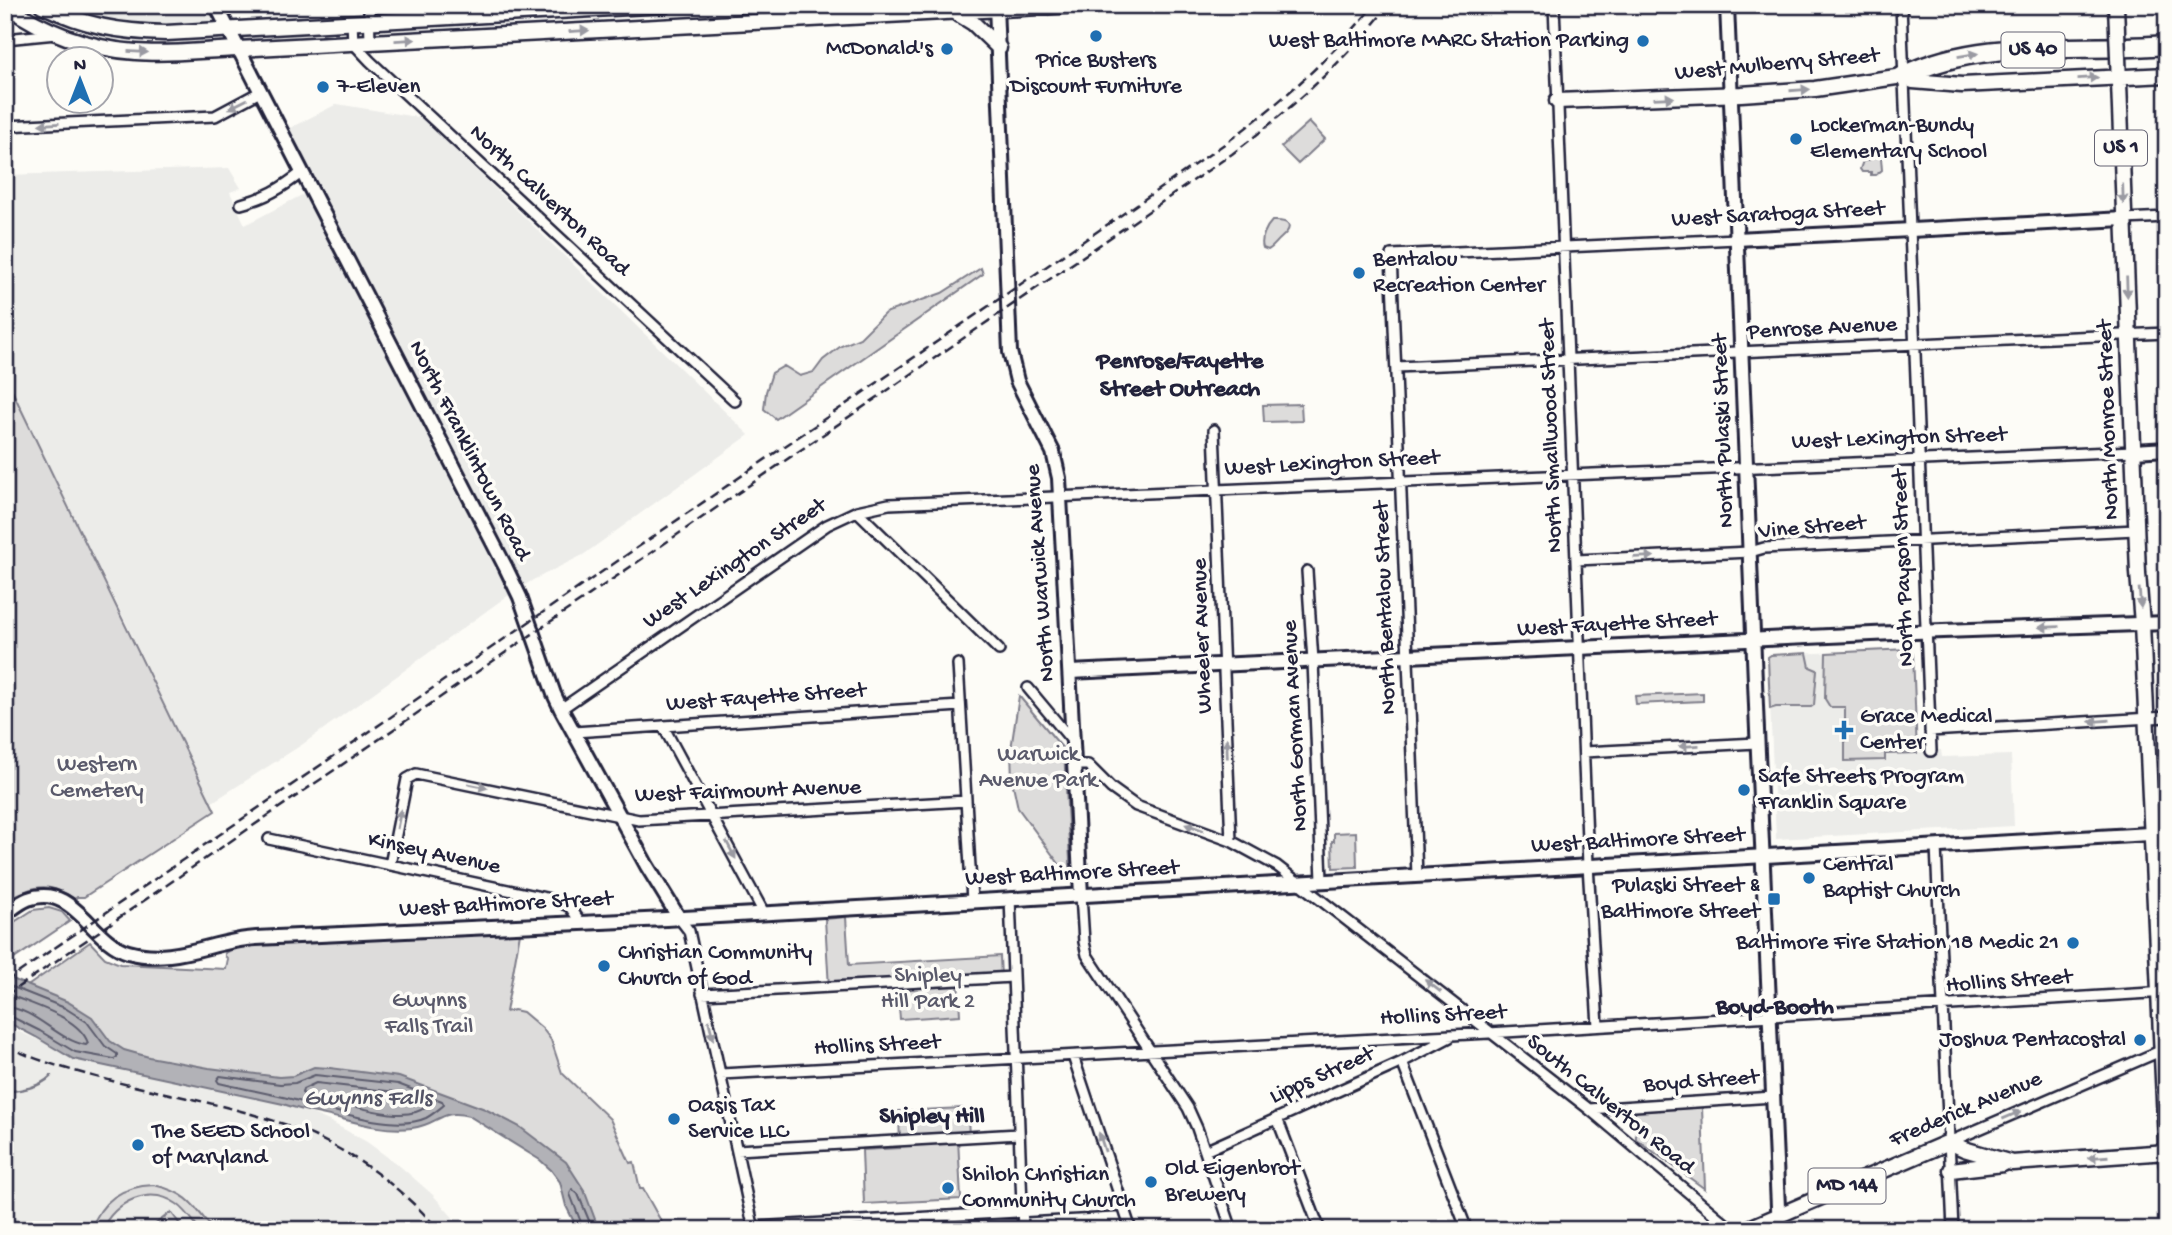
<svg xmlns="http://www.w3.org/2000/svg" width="2172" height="1235" viewBox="0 0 2172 1235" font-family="'Gochi Hand',sans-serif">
<rect width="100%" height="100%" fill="#fdfcf7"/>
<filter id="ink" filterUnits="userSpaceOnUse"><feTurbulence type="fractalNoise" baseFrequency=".0143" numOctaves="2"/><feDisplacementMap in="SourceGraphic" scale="14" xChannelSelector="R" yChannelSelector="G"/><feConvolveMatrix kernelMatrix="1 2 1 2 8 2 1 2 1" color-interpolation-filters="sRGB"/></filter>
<g filter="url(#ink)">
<path fill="#ecece9" d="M 75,5 L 206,5 L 214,21 L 155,24 L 105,18 Z
M 337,104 L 422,118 L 749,435 L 583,555 L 533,580 L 503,599 L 303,744 L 211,803 L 129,629 L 5,376 L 5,175 L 229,168 L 241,188 L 230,192 L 245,225 L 300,196 L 319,189 L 290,128 Z
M 1908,649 L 1913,654 L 1917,751 L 1941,750 L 1942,757 L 2011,755 L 2014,826 L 1776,839 L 1768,657 L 1771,655 Z
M 5,1026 L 67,1052 L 290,1104 L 329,1121 L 367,1142 L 401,1167 L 433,1195 L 464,1230 L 5,1230 Z"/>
<path fill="#dddcdb" stroke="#807f8b" stroke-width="2" d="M 1309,122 L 1325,139 L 1298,164 L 1281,147 Z
M 1868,156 L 1879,156 L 1881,158 L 1882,170 L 1876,175 L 1871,175 L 1871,172 L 1862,172 L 1860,169 L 1863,161 L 1869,160 Z
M 1272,221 C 1289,220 1295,226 1281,238 C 1276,242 1274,247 1268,250 L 1263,248 C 1260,239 1266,227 1272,221 Z
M 981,268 L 983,274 L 776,419 L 764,409 L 766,392 L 772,373 L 784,366 L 800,376 L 814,372 L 823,360 L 841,346 L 860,338 L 885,313 L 942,293 Z
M 5,376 L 215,811 L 84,897 L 77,897 L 75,899 C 59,889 45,883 26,891 C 19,894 12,897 5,898 Z
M 1301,404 L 1302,421 L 1264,422 L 1263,405 Z
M 1908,649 L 1913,654 L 1917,753 L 1885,754 L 1885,760 L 1845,761 L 1845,707 L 1830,707 L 1825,699 L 1826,653 Z
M 1807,653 L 1810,667 L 1817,670 L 1814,705 L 1811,707 L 1776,707 L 1770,709 L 1768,657 L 1771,655 Z
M 1703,693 L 1703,701 L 1636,704 L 1635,696 Z
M 1019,696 L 1064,750 L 1071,880 L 1018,808 L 1012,780 L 1011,749 Z
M 1356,832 L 1357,867 L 1333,868 L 1332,841 L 1334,841 L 1334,833 Z
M 49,908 L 62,912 L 70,921 L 5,965 L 5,928 L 33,910 Z
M 846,917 L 849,965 L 1000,956 L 1001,978 L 958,980 L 960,1015 L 900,1019 L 897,984 L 829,988 L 825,919 Z
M 520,933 L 506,1012 L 514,1010 L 523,1012 L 542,1028 L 551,1040 L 562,1073 L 610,1119 L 630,1163 L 634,1162 L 640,1189 L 643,1189 L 666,1230 L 586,1230 L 554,1162 L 449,1101 L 276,1089 L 147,1066 L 12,997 L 90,942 L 105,958 L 120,964 L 226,969 L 228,959 L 225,956 L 225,953 L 239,946 Z
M 1702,1107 L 1705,1189 L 1636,1139 L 1635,1110 Z
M 963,1108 L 968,1116 L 969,1137 L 958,1138 L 961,1199 L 864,1204 L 862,1150 L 900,1148 L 899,1111 Z
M 154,1185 C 188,1193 193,1204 213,1230 L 200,1230 C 193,1221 186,1210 177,1204 C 150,1185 114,1201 102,1230 L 91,1230 C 101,1200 123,1186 154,1185 Z
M 171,1212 L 184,1230 L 148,1230 Z"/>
<path fill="#b2b2b7" stroke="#787885" stroke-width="2" d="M 5,976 L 68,1002 L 92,1017 L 110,1041 L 124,1050 L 149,1057 L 209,1068 L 279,1077 L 293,1076 L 314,1067 L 330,1068 L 399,1077 L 485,1109 L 520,1127 L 566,1162 L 584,1190 L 599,1230 L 578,1230 L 566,1206 L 560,1182 L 551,1170 L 540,1160 L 469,1116 C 440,1108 439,1125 412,1128 C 388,1131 365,1125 342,1119 C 322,1114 303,1111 283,1104 L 73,1059 L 36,1037 L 5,1021 Z"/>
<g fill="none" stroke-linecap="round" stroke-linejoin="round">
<path stroke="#5c5c6d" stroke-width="2" d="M 5,984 L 65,1008 L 87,1022 L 105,1046 L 117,1054 L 117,1057 L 114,1059 L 75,1052 L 40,1031 L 10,1016 L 5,1015
M 5,993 C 31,1005 79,1016 88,1043 L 86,1045 C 57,1040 35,1008 5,1007
M 315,1075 L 398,1084 L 442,1101 L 444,1105 C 439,1109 432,1115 426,1118 C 391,1134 319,1105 283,1097 C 262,1092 241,1088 219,1083 L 217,1080 L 220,1076 L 280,1084 L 295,1083 Z
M 316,1083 L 396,1092 L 423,1103 L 425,1107 C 409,1122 365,1109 345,1104 C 331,1101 315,1100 302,1093 L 303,1089 Z
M 584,1230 L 570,1194 L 572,1189 L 578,1194 L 593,1230"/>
<path stroke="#787885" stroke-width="2.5" d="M 5,1092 C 21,1090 39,1088 51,1076"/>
<g stroke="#22223b" stroke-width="14">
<path id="minor" d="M 369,5 L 370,42
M 807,5 L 807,19
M 1554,5 L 1588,865 L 1598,1026
M 1901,5 L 1931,751
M 352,22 L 353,43 L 370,61 L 735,401
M 5,39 L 56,34
M 5,126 L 215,116 L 260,92
M 241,204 C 265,198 282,188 301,173
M 2124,219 L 2167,217
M 1396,367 L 2167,333
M 1214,430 L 1231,841
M 857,511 L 999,650
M 1576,560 L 1750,552 L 1764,548 L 2136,530
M 1307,571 L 1313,661 L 1322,880
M 958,664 L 972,901
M 1028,688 L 1074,743
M 561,709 L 827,525 L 857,511 L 889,504 L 2134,451
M 663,726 L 764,913
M 1930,731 L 2167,717
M 574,732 L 960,706
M 1584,752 L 1757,743
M 1075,765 L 1088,765 L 1111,788 L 1136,806 L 1231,841 L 1277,866 L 1589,1109 L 1733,1230
M 269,839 L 555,900 L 570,907 L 581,923
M 1936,846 L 1953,1230
M 390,865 L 407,779 L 416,774 L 639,820 L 966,801
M 1417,875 L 1391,255 L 1737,239
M 1081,895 L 1084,942 L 1087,955 L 1188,1108 L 1197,1128 L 1232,1230
M 1010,898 L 1023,1230
M 679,918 L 689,931 L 754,1230
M 702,994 L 1013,977
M 1073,1056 L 1131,1230
M 1402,1062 L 1467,1230
M 721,1074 L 1489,1033 L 2167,992
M 1589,1109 L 1773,1097
M 1277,1118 L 1320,1230
M 1949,1142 L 2165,1049
M 737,1150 L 1019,1134
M 1205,1151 L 1402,1062 L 1450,1037
M 754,1227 L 1123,1206"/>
</g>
<g stroke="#22223b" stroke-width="18">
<path id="tertiary" d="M 216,5 L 506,568 L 520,597 L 554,694 L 561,709 L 647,866 L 679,918
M 996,5 L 1010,352 L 1017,381 L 1053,452 L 1059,478 L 1081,895
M 1727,5 L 1757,730 L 1779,1230
M 1737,239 L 2124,219
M 2134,451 L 2167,449
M 1070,672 L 1915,632 L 2167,623"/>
</g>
<g stroke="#22223b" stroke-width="18">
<path id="secondary" d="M 5,914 C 12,909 20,902 28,899 C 73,882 91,941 128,952 C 175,965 210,941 256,938 L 666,919 L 2167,833"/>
</g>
<g stroke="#22223b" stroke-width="19">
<path id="primary" d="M 6,5 C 43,32 90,49 136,52 C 170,55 204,50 238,49 L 1077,5
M 42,5 C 85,26 119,32 166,33 L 665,5
M 955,12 L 973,23 L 999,48
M 2118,57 L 2138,573 L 2142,624 L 2167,1165
M 1557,101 L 1741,94 L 1815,89 L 1903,76 L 1913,81 L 1962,85 L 2167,75
M 1951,1170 L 2003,1164
M 1745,1230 L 1949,1142 L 1964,1149 L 2012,1163 L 2167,1152"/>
</g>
<g stroke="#22223b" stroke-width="23">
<path id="motorway" d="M 1903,76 C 1984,36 2079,53 2167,45"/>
</g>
<use href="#minor" stroke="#fdfcf7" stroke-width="9"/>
<use href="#tertiary" stroke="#fdfcf7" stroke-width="12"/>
<use href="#secondary" stroke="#fdfcf7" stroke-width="12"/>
<use href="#primary" stroke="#fdfcf7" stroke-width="14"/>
<use href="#motorway" stroke="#fdfcf7" stroke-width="18"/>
<path stroke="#22223b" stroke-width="2.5" stroke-dasharray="10 5" stroke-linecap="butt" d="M 5,982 L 1226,143 C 1281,102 1330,59 1374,5
M 5,996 L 1232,154 C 1290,110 1344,62 1389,5
M 5,1046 C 96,1087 198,1093 292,1127 C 348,1148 399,1185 439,1230"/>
<g stroke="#22223b" stroke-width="19" stroke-linecap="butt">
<path id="primary-bridge" d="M 2116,5 L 2118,57"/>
</g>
<use href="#primary-bridge" stroke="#fdfcf7" stroke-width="14"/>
</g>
<defs><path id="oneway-solid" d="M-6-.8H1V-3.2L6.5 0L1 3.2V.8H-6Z" transform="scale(1.75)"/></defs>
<g fill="#9a9aa2">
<use href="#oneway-solid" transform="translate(579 31) rotate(-3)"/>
<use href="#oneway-solid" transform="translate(405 40) rotate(-3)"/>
<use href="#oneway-solid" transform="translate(138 52) rotate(3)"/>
<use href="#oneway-solid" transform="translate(1968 55) rotate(-9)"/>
<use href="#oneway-solid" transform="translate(2088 78) rotate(-3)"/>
<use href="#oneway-solid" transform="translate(1800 90) rotate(-4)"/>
<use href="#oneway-solid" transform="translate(1664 98) rotate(-2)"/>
<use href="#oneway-solid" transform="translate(238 104) rotate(153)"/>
<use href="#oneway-solid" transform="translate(49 124) rotate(177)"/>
<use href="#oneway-solid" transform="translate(2123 194) rotate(88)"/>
<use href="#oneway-solid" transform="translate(2127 287) rotate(88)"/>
<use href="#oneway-solid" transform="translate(1644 557) rotate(-2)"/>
<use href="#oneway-solid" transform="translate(2140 598) rotate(85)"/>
<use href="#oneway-solid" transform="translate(2049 627) rotate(178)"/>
<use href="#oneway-solid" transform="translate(2099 721) rotate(176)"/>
<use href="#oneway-solid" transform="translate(1689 746) rotate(177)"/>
<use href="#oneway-solid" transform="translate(1227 748) rotate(-92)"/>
<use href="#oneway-solid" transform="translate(478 786) rotate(11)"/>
<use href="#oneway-solid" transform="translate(399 819) rotate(-79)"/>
<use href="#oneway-solid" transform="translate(1194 827) rotate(-160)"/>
<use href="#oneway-solid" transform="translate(731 850) rotate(62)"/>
<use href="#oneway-solid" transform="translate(1433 986) rotate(-142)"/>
<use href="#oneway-solid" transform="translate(711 1030) rotate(76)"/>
<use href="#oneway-solid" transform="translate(2012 1115) rotate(-23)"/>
<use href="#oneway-solid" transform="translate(1102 1142) rotate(-108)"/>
<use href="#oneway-solid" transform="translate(2098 1157) rotate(176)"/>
</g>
</g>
<g fill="#1f6fb2" stroke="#fdfcf7" stroke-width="2.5">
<circle cx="1096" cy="36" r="7"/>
<circle cx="1643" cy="41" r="7"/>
<circle cx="947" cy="49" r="7"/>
<circle cx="323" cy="87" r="7"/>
<circle cx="1796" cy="139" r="7"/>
<circle cx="1359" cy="273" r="7"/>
<path d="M1840.5 719.5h7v7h7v7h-7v7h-7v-7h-7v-7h7z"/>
<circle cx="1744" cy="790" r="7"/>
<circle cx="1809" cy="878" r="7"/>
<rect x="1767" y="892" width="14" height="14" rx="3.5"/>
<circle cx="2073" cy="943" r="7"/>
<circle cx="604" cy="966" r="7"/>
<circle cx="2140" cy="1040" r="7"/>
<circle cx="674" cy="1119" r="7"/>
<circle cx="138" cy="1145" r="7"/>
<circle cx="1151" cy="1182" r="7"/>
<circle cx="948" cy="1188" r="7"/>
</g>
<g text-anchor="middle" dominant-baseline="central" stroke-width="7" stroke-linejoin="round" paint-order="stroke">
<g fill="#fdfcf7" stroke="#646373" stroke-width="2">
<rect x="2001.5" y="32.5" width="63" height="35" rx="5"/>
<rect x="2095" y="130.5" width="52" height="35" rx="5"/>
<rect x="1808.5" y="1168.5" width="77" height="35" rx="5"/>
</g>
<g font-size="21" font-weight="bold" fill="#22223b">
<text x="2033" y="50">US 40</text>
<text x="2121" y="148">US 1</text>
<text x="1847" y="1186">MD 144</text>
</g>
<g font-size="23" fill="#22223b" stroke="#fdfcf7" text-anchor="start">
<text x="1629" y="41" text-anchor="end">West Baltimore MARC Station Parking</text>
<text x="933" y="49" text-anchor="end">McDonald's</text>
<text x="1096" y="61" text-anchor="middle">Price Busters<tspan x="1096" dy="26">Discount Furniture</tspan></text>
<text x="337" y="87">7-Eleven</text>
<text x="1810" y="126">Lockerman-Bundy<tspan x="1810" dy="26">Elementary School</tspan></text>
<text x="1373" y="260">Bentalou<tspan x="1373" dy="26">Recreation Center</tspan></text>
<text x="1860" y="717">Grace Medical<tspan x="1860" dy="26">Center</tspan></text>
<text x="1758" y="777">Safe Streets Program<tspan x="1758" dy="26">Franklin Square</tspan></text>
<text x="1823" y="865">Central<tspan x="1823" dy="26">Baptist Church</tspan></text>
<text x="1760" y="886" text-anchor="end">Pulaski Street &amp;<tspan x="1760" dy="26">Baltimore Street</tspan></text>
<text x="2059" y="943" text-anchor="end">Baltimore Fire Station 18 Medic 21</text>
<text x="618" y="953">Christian Community<tspan x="618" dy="26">Church of God</tspan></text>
<text x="2126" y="1040" text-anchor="end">Joshua Pentacostal</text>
<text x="688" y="1106">Oasis Tax<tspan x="688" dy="26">Service LLC</tspan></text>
<text x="152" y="1132">The SEED School<tspan x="152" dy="26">of Maryland</tspan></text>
<text x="1165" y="1169">Old Eigenbrot<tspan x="1165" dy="26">Brewery</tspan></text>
<text x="962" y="1175">Shiloh Christian<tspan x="962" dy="26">Community Church</tspan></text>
</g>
<g font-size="23" fill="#22223b" stroke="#fdfcf7">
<text transform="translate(1777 65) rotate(-5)">West Mulberry Street</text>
<text transform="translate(549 201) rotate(43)">North Calverton Road</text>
<text transform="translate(1778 215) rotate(-3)">West Saratoga Street</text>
<text transform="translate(1822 329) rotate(-3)">Penrose Avenue</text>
<text transform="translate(2109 420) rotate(-92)">North Monroe Street</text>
<text transform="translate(1724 431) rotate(-92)">North Pulaski Street</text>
<text transform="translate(1552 436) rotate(-92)">North Smallwood Street</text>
<text transform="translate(1899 439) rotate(-2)">West Lexington Street</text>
<text transform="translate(469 451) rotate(63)">North Franklintown Road</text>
<text transform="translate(1332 464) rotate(-3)">West Lexington Street</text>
<text transform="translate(1812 528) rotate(-5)">Vine Street</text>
<text transform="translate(735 564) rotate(-34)">West Lexington Street</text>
<text transform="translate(1904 568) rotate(-92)">North Payson Street</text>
<text transform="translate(1041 573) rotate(-94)">North Warwick Avenue</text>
<text transform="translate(1386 608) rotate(-92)">North Bentalou Street</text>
<text transform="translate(1617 625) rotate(-3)">West Fayette Street</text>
<text transform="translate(1203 636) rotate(-92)">Wheeler Avenue</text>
<text transform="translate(766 698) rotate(-4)">West Fayette Street</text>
<text transform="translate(1296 726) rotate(-93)">North Gorman Avenue</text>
<text transform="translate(748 792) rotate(-2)">West Fairmount Avenue</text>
<text transform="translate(1638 841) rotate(-3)">West Baltimore Street</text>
<text transform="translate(434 854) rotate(12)">Kinsey Avenue</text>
<text transform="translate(1072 874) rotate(-3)">West Baltimore Street</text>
<text transform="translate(506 905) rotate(-3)">West Baltimore Street</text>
<text transform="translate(2009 982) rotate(-4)">Hollins Street</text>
<text transform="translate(1443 1016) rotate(-3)">Hollins Street</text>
<text transform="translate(877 1046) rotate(-3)">Hollins Street</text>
<text transform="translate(1322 1076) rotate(-24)">Lipps Street</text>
<text transform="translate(1701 1082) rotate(-4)">Boyd Street</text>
<text transform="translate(1610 1105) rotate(39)">South Calverton Road</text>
<text transform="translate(1966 1110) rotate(-23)">Frederick Avenue</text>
</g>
<g font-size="23" fill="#5a5a6b" stroke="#fdfcf7">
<text x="1038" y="755">Warwick<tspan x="1038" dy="26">Avenue Park</tspan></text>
<text x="97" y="765">Western<tspan x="97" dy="26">Cemetery</tspan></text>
<text x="928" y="976">Shipley<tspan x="928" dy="26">Hill Park 2</tspan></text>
<text x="429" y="1001">Gwynns<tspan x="429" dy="26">Falls Trail</tspan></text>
</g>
<g font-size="24" font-weight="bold" fill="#22223b" stroke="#fdfcf7">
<text x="1180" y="362">Penrose/Fayette<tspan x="1180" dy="28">Street Outreach</tspan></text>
<text x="1775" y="1008">Boyd-Booth</text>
<text x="932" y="1117">Shipley Hill</text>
</g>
<g font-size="24" font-style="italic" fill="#545466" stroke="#fdfcf7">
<text x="368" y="1099">Gwynns Falls</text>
</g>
</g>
<rect width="2172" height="1235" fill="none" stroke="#fdfcf7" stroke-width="28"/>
<rect x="14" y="14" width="2144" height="1207" fill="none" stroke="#22223b" stroke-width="2.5" filter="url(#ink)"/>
<g transform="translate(80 80)"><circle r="33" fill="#fdfcf7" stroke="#a5a5ac" stroke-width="2"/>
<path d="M0-5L12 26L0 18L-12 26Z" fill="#1f6fb2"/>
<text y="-10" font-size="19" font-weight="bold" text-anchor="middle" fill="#22223b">N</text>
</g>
</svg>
